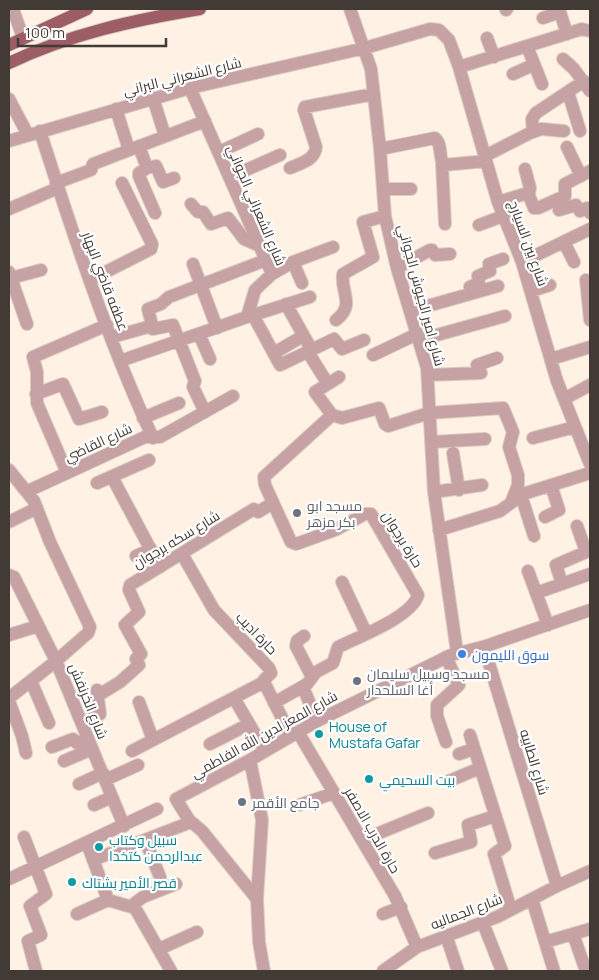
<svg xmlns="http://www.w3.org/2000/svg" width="599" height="980" viewBox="0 0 599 980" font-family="Manrope,Cairo,sans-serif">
<rect width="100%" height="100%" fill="#fff1e4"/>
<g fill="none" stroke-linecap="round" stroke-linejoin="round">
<g stroke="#d9cdc1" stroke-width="14">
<path id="minor" d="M 13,9 L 23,38
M 350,9 L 371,69 L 380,149 L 385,216 L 397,268 L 427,368 L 434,492 L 457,652
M 506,10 L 507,9
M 543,18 L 560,12 L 567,34
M 487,38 L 494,57
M 527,46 L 542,84
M 563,59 L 574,69 L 590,91
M 459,67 L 582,29 L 590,31
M 513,74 L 533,65
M 568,92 L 580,131
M 153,98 L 165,136
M 9,99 L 28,135
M 116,109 L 129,150
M 40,131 C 73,234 107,339 153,438
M 530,133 L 541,129 L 564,131
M 9,141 L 190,88 L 365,48 L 430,29 L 439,30 L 449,40 L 459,67 L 498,202 L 522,262 L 557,381 L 590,464
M 139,146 L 147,168 L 156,166 L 163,182 L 174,178
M 567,147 L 581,176
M 380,149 L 435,138 C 443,145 438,158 444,165 L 486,161
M 219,152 L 258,134
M 485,156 L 530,133 L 533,131 L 532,119 L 536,113 L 584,81
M 442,164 L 445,224
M 147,168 L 139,173 L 139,176 L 155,213
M 290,168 C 301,163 315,160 316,147 L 304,110 L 305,107 L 374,94
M 525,169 L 530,188 L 529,193
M 230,177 L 280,155
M 56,183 L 91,170 L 93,164 L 205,121
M 383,189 L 411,189
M 498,202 L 528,193 L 534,208 L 538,208 L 565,196 L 565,184 L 590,171
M 191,204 L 198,212 L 203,212 L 211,224 L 228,218 L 244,239 L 260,246
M 9,209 L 58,188
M 559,210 L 576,205 L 580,211 L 587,208 L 590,213
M 479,225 L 503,216
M 564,242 L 574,262
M 293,262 L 302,283
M 522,262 L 590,229
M 193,264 L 217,328
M 397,268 L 430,250 L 432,250 L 435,255 L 450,254
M 9,272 L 27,324
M 272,274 L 293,262 L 333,247
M 11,278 L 41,270
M 90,280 L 151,249 L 152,244 L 122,183
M 586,280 L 590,320
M 531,291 L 550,285
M 471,293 L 470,287 L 479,283 L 478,276 L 490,271 L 489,264 L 503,259
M 286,304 L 310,347 L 311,357 L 328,384
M 410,311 L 498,286
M 253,315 L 280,365 L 334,339 L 342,349 L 364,340
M 247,317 L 310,297
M 336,320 C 356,305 340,291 343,274 L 373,257 L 363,222 L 385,216
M 153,329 L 148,309 L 161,304 L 169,297 L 266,260
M 199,334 L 210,359
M 112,337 L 148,327 L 153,329 L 173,325 L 195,381 L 193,387 L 205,412
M 419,340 L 505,316
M 274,353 L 303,336
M 373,355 L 417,334
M 551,359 L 590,347
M 120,361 L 247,317 L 255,290 L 272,274 L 190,88
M 428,375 L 481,373 L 477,365 L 497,358
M 36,394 L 63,384 L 79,419 L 102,412
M 564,399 L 590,385
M 332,415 L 342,418 L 379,408 L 385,424 L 388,426 L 429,413 L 503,408 L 513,432 L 509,447 L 518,475 L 518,485 L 511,503
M 332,415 L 315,392 L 339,377
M 143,418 L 179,403
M 533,438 L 575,427
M 431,442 L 485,439
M 453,453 L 459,490
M 9,470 L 34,501 L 50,542 L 90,627 L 88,633 L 56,661 L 124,826
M 67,473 L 37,403 L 37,372 L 33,357 L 107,325
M 112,477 L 160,567
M 97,483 L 149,460
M 28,491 L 145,437 L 160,437 L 233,396
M 434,492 L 482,485
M 521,495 L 534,536
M 545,517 L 559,510 L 551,485
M 9,522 L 37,508
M 439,530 L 500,511 L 523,494 L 590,473
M 182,554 L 214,610 L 269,668 L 271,673 L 264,680 L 265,684 L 291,736
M 136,556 L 151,549
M 528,571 L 548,625
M 9,575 L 14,577 L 56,661 L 9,698
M 342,582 L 366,633
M 562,584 L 556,565 L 586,552 L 577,526
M 536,593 L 590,574
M 9,635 L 38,626
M 304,636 L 297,641 L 296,646 L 312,677
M 484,647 L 557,886
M 31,681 L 49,723
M 303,687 L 317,721
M 234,698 L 265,751
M 9,701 L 22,736 L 26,753
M 139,702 L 153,740
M 274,703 L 307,684 L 316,672 L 333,663 L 338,647 C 358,637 412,617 418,595 L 371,514 L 365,514 L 335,530 L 296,544 L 291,542 L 265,485 L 264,477 L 332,415
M 82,723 L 100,714 L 97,690 L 102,693 L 120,682 L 139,665 L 136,659 L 141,654 L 125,625 L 139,612 L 129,590 L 130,585 L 254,509 L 258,512 L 273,503
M 298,732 L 395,896 L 417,947
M 470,735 L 505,846 L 494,854 L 511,910
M 446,742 L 437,716 L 437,705 L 459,685 L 446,657
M 210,744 L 249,724
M 52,747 L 73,739 L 77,743 L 88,738
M 132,751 L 264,682
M 459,754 L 474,749
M 250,760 L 262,820 L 257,899 L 259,942 L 264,971
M 64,761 L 92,749
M 105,780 L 138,765
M 449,781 L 480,768
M 79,784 L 103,773
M 94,805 L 112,797
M 299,805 L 334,793
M 24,837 L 46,894 L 30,906 L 41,935 L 28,941 L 36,971
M 145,840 L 160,877
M 362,840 L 428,813
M 87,843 L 108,900 L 135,908 L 171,971
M 435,853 L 471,842 L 468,825 L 495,816
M 93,860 L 191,822
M 9,879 L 157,809
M 257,899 L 202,831 L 189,820 L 176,799 L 250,760 L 317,721 L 451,655 L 486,646 L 590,610
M 532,899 L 554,971
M 131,906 L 143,897 L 176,884
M 77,914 L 108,900
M 383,914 L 401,907
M 483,923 L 502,971
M 573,934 L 586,971
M 446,935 L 458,971
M 545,942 L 590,929
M 159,949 L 197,932
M 383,971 L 417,947 L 497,917 L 557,886 L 590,871"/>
</g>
<g stroke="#d9cdc1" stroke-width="14">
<path id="major" d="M 9,45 L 87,9
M 9,63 C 70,34 134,20 200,9"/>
</g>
<use href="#minor" stroke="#c7a2a5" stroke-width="12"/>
<use href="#major" stroke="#9c5d64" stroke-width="12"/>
</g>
<g fill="#6b7280" stroke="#fff" stroke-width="2">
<circle cx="297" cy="513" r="5"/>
<circle cx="357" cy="681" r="5"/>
<circle cx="242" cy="802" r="5"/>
</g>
<circle fill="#3f7fe0" stroke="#fff" stroke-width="2" cx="462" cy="654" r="5"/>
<g fill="#0f9aa8" stroke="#fff" stroke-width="2">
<circle cx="319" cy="734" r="5"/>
<circle cx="369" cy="779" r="5"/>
<circle cx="99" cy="847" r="5"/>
<circle cx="72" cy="882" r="5"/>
</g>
<g text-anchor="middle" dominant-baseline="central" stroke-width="4.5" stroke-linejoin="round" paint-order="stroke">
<g font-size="14" fill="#423b35" stroke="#fff">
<text transform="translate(182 76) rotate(-14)">شارع الشعراني البراني</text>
<text transform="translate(257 205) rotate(67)">شارع الشعراني الجواني</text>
<text transform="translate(529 243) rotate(70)">شارع بين السيارج</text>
<text transform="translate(106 281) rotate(69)">عطفه قاضي البهار</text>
<text transform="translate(422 295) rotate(75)">شارع امير الجيوش الجواني</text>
<text transform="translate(98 442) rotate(-25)">شارع القاضي</text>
<text transform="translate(176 539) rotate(-31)">شارع سكه برجوان</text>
<text transform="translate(403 539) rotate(58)">حارة برجوان</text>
<text transform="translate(257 633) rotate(46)">حارة اديب</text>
<text transform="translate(89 701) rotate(68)">شارع الخرنفش</text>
<text transform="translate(264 734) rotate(-29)">شارع المعز لدين الله الفاطمي</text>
<text transform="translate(535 762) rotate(73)">شارع الطابيه</text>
<text transform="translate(373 830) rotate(60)">حارة الدرب الاصفر</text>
<text transform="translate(466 911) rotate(-21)">شارع الجماليه</text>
</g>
<g font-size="14" fill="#5b616d" stroke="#fff" text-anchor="start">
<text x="307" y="505">مسجد ابو<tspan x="307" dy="16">بكر مزهر</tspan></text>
<text x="367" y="673">مسجد وسبيل سليمان<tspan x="367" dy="16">أغا السلحدار</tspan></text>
<text x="252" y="802">جامع الأقمر</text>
</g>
<g font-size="14" fill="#366cbe" stroke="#fff" text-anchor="start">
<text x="472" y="654">سوق الليمون</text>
</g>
<g font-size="14" fill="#0d838f" stroke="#fff" text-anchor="start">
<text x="329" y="726">House of<tspan x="329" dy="16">Mustafa Gafar</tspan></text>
<text x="379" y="779">بيت السحيمي</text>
<text x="109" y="839">سبيل وكتاب<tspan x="109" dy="16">عبدالرحمن كتخدا</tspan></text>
<text x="82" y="882">قصر الأمير بشتاك</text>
</g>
</g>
<rect width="599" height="980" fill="none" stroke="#423b35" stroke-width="20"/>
<path d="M18 38v8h148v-8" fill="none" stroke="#423b35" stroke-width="2.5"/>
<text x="25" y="38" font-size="15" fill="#423b35" stroke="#ffffff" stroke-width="4" paint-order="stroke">100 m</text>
</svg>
